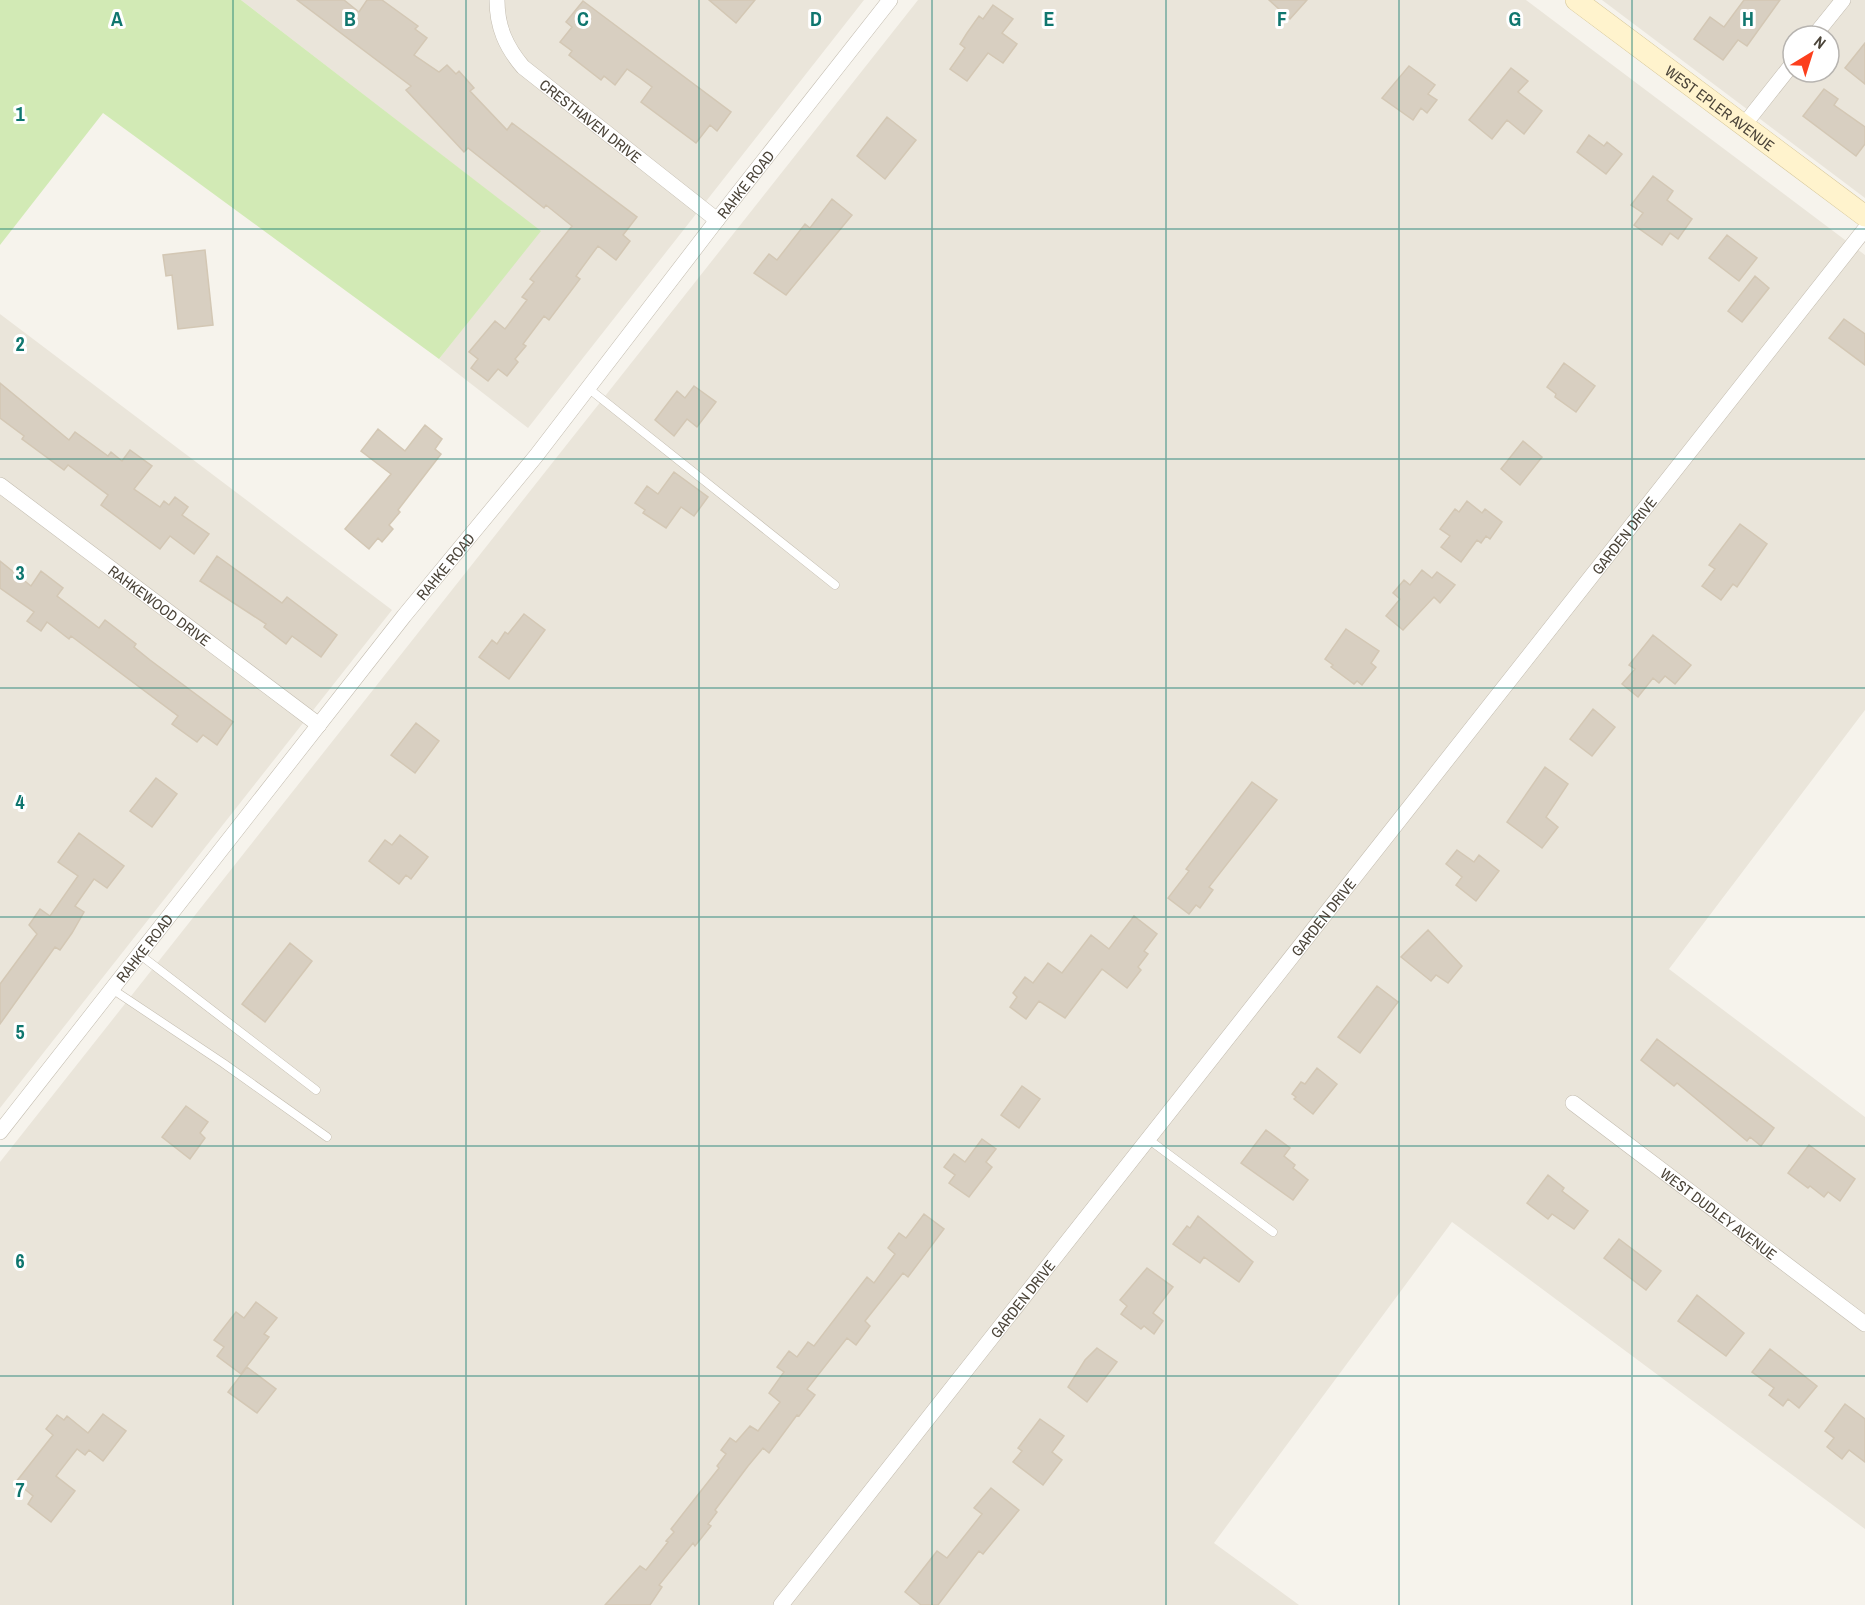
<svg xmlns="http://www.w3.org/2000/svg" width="1865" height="1605" viewBox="0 0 1865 1605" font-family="'Archivo Narrow',sans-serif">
<rect width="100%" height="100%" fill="#f6f3ec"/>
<path fill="#eae5da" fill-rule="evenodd" d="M 241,0 L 864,0 L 528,428 L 439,359 L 540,231 Z
M 918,0 L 1526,0 L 1865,255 L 1865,710 L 1669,969 L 1865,1117 L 1865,1529 L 1452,1222 L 1214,1543 L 1299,1605 L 0,1605 L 0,1162 Z
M 1602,0 L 1865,0 L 1865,198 ZM 1793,36 L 1829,36 L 1829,72 L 1793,72 Z
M 0,314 L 392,610 L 0,1108 Z"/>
<path fill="#d2eab5" d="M 0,0 L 241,0 L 541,231 L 439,359 L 103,113 L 0,245 Z"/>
<path fill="#d8cfc1" stroke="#d3c7b4" stroke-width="1.5" d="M 297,0 L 344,0 L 359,12 L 367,0 L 382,0 L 418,26 L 415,29 L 427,38 L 414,55 L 439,72 L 447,65 L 456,74 L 459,71 L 474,88 L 470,91 L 507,130 L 512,123 L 637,217 L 623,235 L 630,241 L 616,260 L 598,246 L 576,276 L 580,279 L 549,320 L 544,316 L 523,344 L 526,346 L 515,359 L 518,362 L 507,376 L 498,369 L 488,381 L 471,368 L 478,359 L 469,352 L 495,321 L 505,329 L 527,300 L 522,297 L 534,282 L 530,279 L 572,226 L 546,205 L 544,208 L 468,148 L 464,152 L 406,90 L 411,86 Z
M 709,0 L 755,0 L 736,23 Z
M 1269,0 L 1307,0 L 1290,19 Z
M 1744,0 L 1780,0 L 1747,46 L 1738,40 L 1723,60 L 1694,39 L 1710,17 L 1724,27 Z
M 583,1 L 731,112 L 717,131 L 710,125 L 696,143 L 641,102 L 652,87 L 640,78 L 627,69 L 615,85 L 604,76 L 601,80 L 569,55 L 572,51 L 560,42 L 572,27 L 566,22 Z
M 993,5 L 1013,19 L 1002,33 L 1017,44 L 1003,63 L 988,53 L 967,81 L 950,69 L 965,48 L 960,44 L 967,33 L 979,16 L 983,19 Z
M 1865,43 L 1865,84 L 1845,68 Z
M 1409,66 L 1435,85 L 1428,94 L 1437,100 L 1427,113 L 1421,108 L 1413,120 L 1382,98 Z
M 1511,68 L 1528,81 L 1518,92 L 1542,111 L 1524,134 L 1507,120 L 1492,139 L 1469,120 Z
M 1824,89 L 1838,99 L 1834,105 L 1865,127 L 1865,144 L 1856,156 L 1803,116 Z
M 887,117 L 916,140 L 885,179 L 857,156 Z
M 1589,135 L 1604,146 L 1607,142 L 1622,154 L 1606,174 L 1577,152 Z
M 1653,176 L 1673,191 L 1667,200 L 1692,219 L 1678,239 L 1670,233 L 1662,245 L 1634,225 L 1643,213 L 1631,205 Z
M 832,199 L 852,215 L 786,295 L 754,273 L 769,254 L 777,260 L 805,224 L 810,228 Z
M 1727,235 L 1757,258 L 1739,281 L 1709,258 Z
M 205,250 L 213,325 L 178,329 L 172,275 L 166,276 L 163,255 Z
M 1755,276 L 1769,288 L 1742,322 L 1728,311 Z
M 1844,319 L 1865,334 L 1865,365 L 1829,338 Z
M 1564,363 L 1595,386 L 1576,412 L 1555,397 L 1556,394 L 1547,387 Z
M 0,383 L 69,440 L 75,432 L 108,456 L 111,452 L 122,461 L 130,450 L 152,466 L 134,489 L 160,507 L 164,501 L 169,505 L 175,497 L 188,507 L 182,515 L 209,534 L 194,554 L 170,536 L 160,549 L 101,505 L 108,495 L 68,465 L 64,470 L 22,439 L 24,436 L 0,418 Z
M 694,386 L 716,402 L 697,427 L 687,419 L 674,436 L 655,420 L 677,391 L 685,398 Z
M 425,425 L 442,439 L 435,449 L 441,454 L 398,510 L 400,512 L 389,525 L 393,529 L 382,542 L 378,538 L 369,549 L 345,529 L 391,474 L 361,451 L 378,429 L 405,451 Z
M 1523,441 L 1542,457 L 1520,485 L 1501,469 Z
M 674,472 L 708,497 L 694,516 L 681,507 L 666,528 L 643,513 L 645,510 L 635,503 L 647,486 L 658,494 Z
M 1467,501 L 1482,513 L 1485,509 L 1502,522 L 1490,539 L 1486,536 L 1481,543 L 1477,540 L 1461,562 L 1441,547 L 1450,536 L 1440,529 L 1455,509 L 1459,512 Z
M 1740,524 L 1767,544 L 1737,587 L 1733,584 L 1721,600 L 1702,586 L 1715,569 L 1709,565 Z
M 217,556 L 282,603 L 287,597 L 337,635 L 321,657 L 292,636 L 286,644 L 264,627 L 266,624 L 200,581 Z
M 0,561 L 31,586 L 41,571 L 63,588 L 57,596 L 99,628 L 105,620 L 136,644 L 134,647 L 150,660 L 233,722 L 217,745 L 203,735 L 197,742 L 172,724 L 178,716 L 71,636 L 69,639 L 47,622 L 41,631 L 27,621 L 34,612 L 0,588 Z
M 1422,570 L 1432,578 L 1437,572 L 1455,585 L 1440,603 L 1434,597 L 1403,630 L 1386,616 L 1400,599 L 1393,593 L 1404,580 L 1410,585 Z
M 524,614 L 545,630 L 509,679 L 479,657 L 492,640 L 497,644 L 505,632 L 508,634 Z
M 1346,629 L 1379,651 L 1371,663 L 1376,667 L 1362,685 L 1357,681 L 1354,684 L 1331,667 L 1333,665 L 1325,659 Z
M 1653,635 L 1691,665 L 1675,684 L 1665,676 L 1659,683 L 1653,678 L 1638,697 L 1622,684 L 1635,669 L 1629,665 Z
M 1593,709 L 1615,727 L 1592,756 L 1570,739 Z
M 416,723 L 439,741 L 415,773 L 391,755 Z
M 1545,767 L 1568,784 L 1546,817 L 1558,827 L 1542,848 L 1507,822 Z
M 156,778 L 177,794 L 152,827 L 130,811 Z
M 1252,782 L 1277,800 L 1209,887 L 1213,890 L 1200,908 L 1196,905 L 1189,914 L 1168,898 L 1189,871 L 1186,869 Z
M 79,833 L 124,866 L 107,888 L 94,879 L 75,906 L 84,912 L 72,933 L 60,950 L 55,947 L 0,1024 L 0,984 L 37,934 L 29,925 L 40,909 L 50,916 L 78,876 L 58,862 Z
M 400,835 L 428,857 L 411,879 L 406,875 L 399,884 L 369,861 L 385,840 L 392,845 Z
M 1457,850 L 1474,862 L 1479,855 L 1499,871 L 1476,901 L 1456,885 L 1462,877 L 1446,864 Z
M 1134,916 L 1157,934 L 1144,951 L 1148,954 L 1138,967 L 1141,970 L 1127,988 L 1102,969 L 1065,1018 L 1039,1001 L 1026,1019 L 1010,1007 L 1017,997 L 1013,993 L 1025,977 L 1033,983 L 1048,963 L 1062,973 L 1091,935 L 1109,949 Z
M 1428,930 L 1462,966 L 1448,983 L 1436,975 L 1431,981 L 1401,957 Z
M 290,943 L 312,961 L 265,1022 L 242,1004 Z
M 1377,986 L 1398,1002 L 1360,1053 L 1338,1037 Z
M 1657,1039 L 1774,1128 L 1761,1146 L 1750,1137 L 1747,1141 L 1677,1083 L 1674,1086 L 1641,1060 Z
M 1317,1068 L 1337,1084 L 1313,1114 L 1294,1099 L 1296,1097 L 1292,1094 L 1301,1082 L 1305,1084 Z
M 1022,1086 L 1040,1099 L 1019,1128 L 1001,1115 Z
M 186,1106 L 208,1122 L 200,1133 L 205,1138 L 190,1159 L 162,1137 Z
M 1266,1130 L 1290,1148 L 1284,1156 L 1295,1165 L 1293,1168 L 1308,1180 L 1293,1200 L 1241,1163 Z
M 982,1139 L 996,1149 L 986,1162 L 992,1167 L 969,1197 L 949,1183 L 955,1175 L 944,1167 L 954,1154 L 965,1162 Z
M 1809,1145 L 1855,1179 L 1840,1201 L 1828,1192 L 1824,1197 L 1810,1186 L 1808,1188 L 1788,1173 Z
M 1548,1175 L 1564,1188 L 1562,1191 L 1588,1211 L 1574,1229 L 1552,1214 L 1548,1219 L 1527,1203 Z
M 924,1214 L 944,1229 L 908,1277 L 903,1273 L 865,1321 L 870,1326 L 856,1345 L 847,1338 L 807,1389 L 815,1395 L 799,1416 L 797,1415 L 769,1453 L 763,1448 L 748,1466 L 715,1510 L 717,1512 L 708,1524 L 711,1526 L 695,1546 L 693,1543 L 659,1585 L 662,1587 L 650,1605 L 605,1605 L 640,1566 L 646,1570 L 668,1542 L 666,1541 L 674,1532 L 671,1529 L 719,1468 L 717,1466 L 726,1454 L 721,1450 L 730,1438 L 736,1442 L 750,1426 L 758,1431 L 780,1402 L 769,1393 L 784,1372 L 777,1367 L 789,1351 L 797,1357 L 808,1342 L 814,1346 L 867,1277 L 874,1283 L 895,1254 L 888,1248 L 899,1233 L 906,1238 Z
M 1198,1216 L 1253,1262 L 1239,1282 L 1204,1257 L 1200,1263 L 1173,1244 L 1187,1226 L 1190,1228 Z
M 1619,1239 L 1661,1271 L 1646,1290 L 1604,1258 Z
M 1147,1268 L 1173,1287 L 1153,1313 L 1163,1321 L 1154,1334 L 1144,1326 L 1141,1329 L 1121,1314 L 1127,1306 L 1120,1300 Z
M 1697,1295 L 1744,1333 L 1726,1356 L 1678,1321 Z
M 256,1302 L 277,1318 L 264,1334 L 269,1337 L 241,1374 L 217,1356 L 224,1347 L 214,1340 L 236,1312 L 244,1318 Z
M 1097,1348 L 1117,1362 L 1087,1402 L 1068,1387 L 1085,1360 Z
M 1770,1349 L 1817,1386 L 1799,1408 L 1788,1399 L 1783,1406 L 1769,1395 L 1774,1388 L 1752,1372 Z
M 247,1367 L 276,1389 L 257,1413 L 228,1392 Z
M 1845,1404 L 1865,1419 L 1865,1462 L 1849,1450 L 1842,1459 L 1827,1447 L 1834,1438 L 1825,1431 Z
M 103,1414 L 126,1431 L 103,1461 L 89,1450 L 85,1455 L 77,1449 L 56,1476 L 75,1491 L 51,1522 L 28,1504 L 33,1496 L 16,1482 L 53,1435 L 46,1429 L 57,1415 L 64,1420 L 67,1416 L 88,1433 Z
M 1040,1419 L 1064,1436 L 1052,1452 L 1062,1460 L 1043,1485 L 1013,1462 L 1022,1451 L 1018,1448 Z
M 991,1488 L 1019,1510 L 983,1554 L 979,1551 L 938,1605 L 921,1605 L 905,1592 L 937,1551 L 947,1558 L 982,1514 L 974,1508 Z"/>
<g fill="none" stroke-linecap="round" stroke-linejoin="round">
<g stroke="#c2bbae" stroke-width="9">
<path id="lane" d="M 588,388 L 835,585
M 139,954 L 316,1090
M 112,989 L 223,1063 L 327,1137
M 1148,1139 L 1273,1232"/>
</g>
<g stroke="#c2bbae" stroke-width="16">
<g id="street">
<path id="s1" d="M 497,0 C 497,27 506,47 523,67 L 717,220"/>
<path d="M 1814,36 L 1843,0"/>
<path d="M 1744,125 L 1793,63"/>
<path id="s2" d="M 0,485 L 319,725"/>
<path id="s3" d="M 1573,1103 L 1865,1324"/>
<path id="s4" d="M 0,1132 L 404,616 L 536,456 L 717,220 L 890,0"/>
<path id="s5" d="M 781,1605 L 1865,229"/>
</g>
</g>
<g stroke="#d6c79b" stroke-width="22">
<g id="secondary">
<path id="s6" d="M 1576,0 L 1865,216"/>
</g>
</g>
<use href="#lane" stroke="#fff" stroke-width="8"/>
<use href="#street" stroke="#fff" stroke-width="15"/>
<use href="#secondary" stroke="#fff3cd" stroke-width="21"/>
</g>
<path fill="none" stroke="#0f766e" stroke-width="1.5" stroke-opacity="0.55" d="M 233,0 L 233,1605M 466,0 L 466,1605M 699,0 L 699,1605M 932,0 L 932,1605M 1166,0 L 1166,1605M 1399,0 L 1399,1605M 1632,0 L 1632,1605M 0,229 L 1865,229M 0,459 L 1865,459M 0,688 L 1865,688M 0,917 L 1865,917M 0,1146 L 1865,1146M 0,1376 L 1865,1376"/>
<g text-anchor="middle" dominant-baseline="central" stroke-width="6" stroke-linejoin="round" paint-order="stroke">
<g font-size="15" fill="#4b4439" stroke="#fff">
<text stroke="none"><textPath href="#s6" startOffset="180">WEST EPLER AVENUE</textPath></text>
<text stroke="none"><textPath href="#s1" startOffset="160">CRESTHAVEN DRIVE</textPath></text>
<text stroke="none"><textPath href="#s4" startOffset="1206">RAHKE ROAD</textPath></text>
<text stroke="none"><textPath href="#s5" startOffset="1362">GARDEN DRIVE</textPath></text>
<text stroke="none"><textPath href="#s4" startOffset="720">RAHKE ROAD</textPath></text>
<text stroke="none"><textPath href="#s2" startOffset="200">RAHKEWOOD DRIVE</textPath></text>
<text stroke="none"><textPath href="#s5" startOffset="876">GARDEN DRIVE</textPath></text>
<text stroke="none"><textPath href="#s4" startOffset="234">RAHKE ROAD</textPath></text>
<text stroke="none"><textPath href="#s3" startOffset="183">WEST DUDLEY AVENUE</textPath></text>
<text stroke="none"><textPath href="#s5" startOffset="390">GARDEN DRIVE</textPath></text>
</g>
</g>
<g font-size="20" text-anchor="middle" font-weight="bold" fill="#0f766e" stroke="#fff" stroke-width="6" stroke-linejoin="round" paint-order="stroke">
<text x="117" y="26">A</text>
<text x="350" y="26">B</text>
<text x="583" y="26">C</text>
<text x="816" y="26">D</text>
<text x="1049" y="26">E</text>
<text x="1282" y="26">F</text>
<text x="1515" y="26">G</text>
<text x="1748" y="26">H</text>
<text x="20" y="121">1</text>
<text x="20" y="351">2</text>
<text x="20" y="580">3</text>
<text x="20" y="809">4</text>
<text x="20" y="1039">5</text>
<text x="20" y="1268">6</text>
<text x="20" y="1497">7</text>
</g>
<g transform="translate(1811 54) rotate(38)"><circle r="28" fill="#ffffff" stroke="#b7b4b0" stroke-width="1.5"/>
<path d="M0-4.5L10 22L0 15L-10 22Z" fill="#fc3f1d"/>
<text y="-9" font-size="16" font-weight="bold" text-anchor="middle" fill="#4b4439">N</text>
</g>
</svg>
